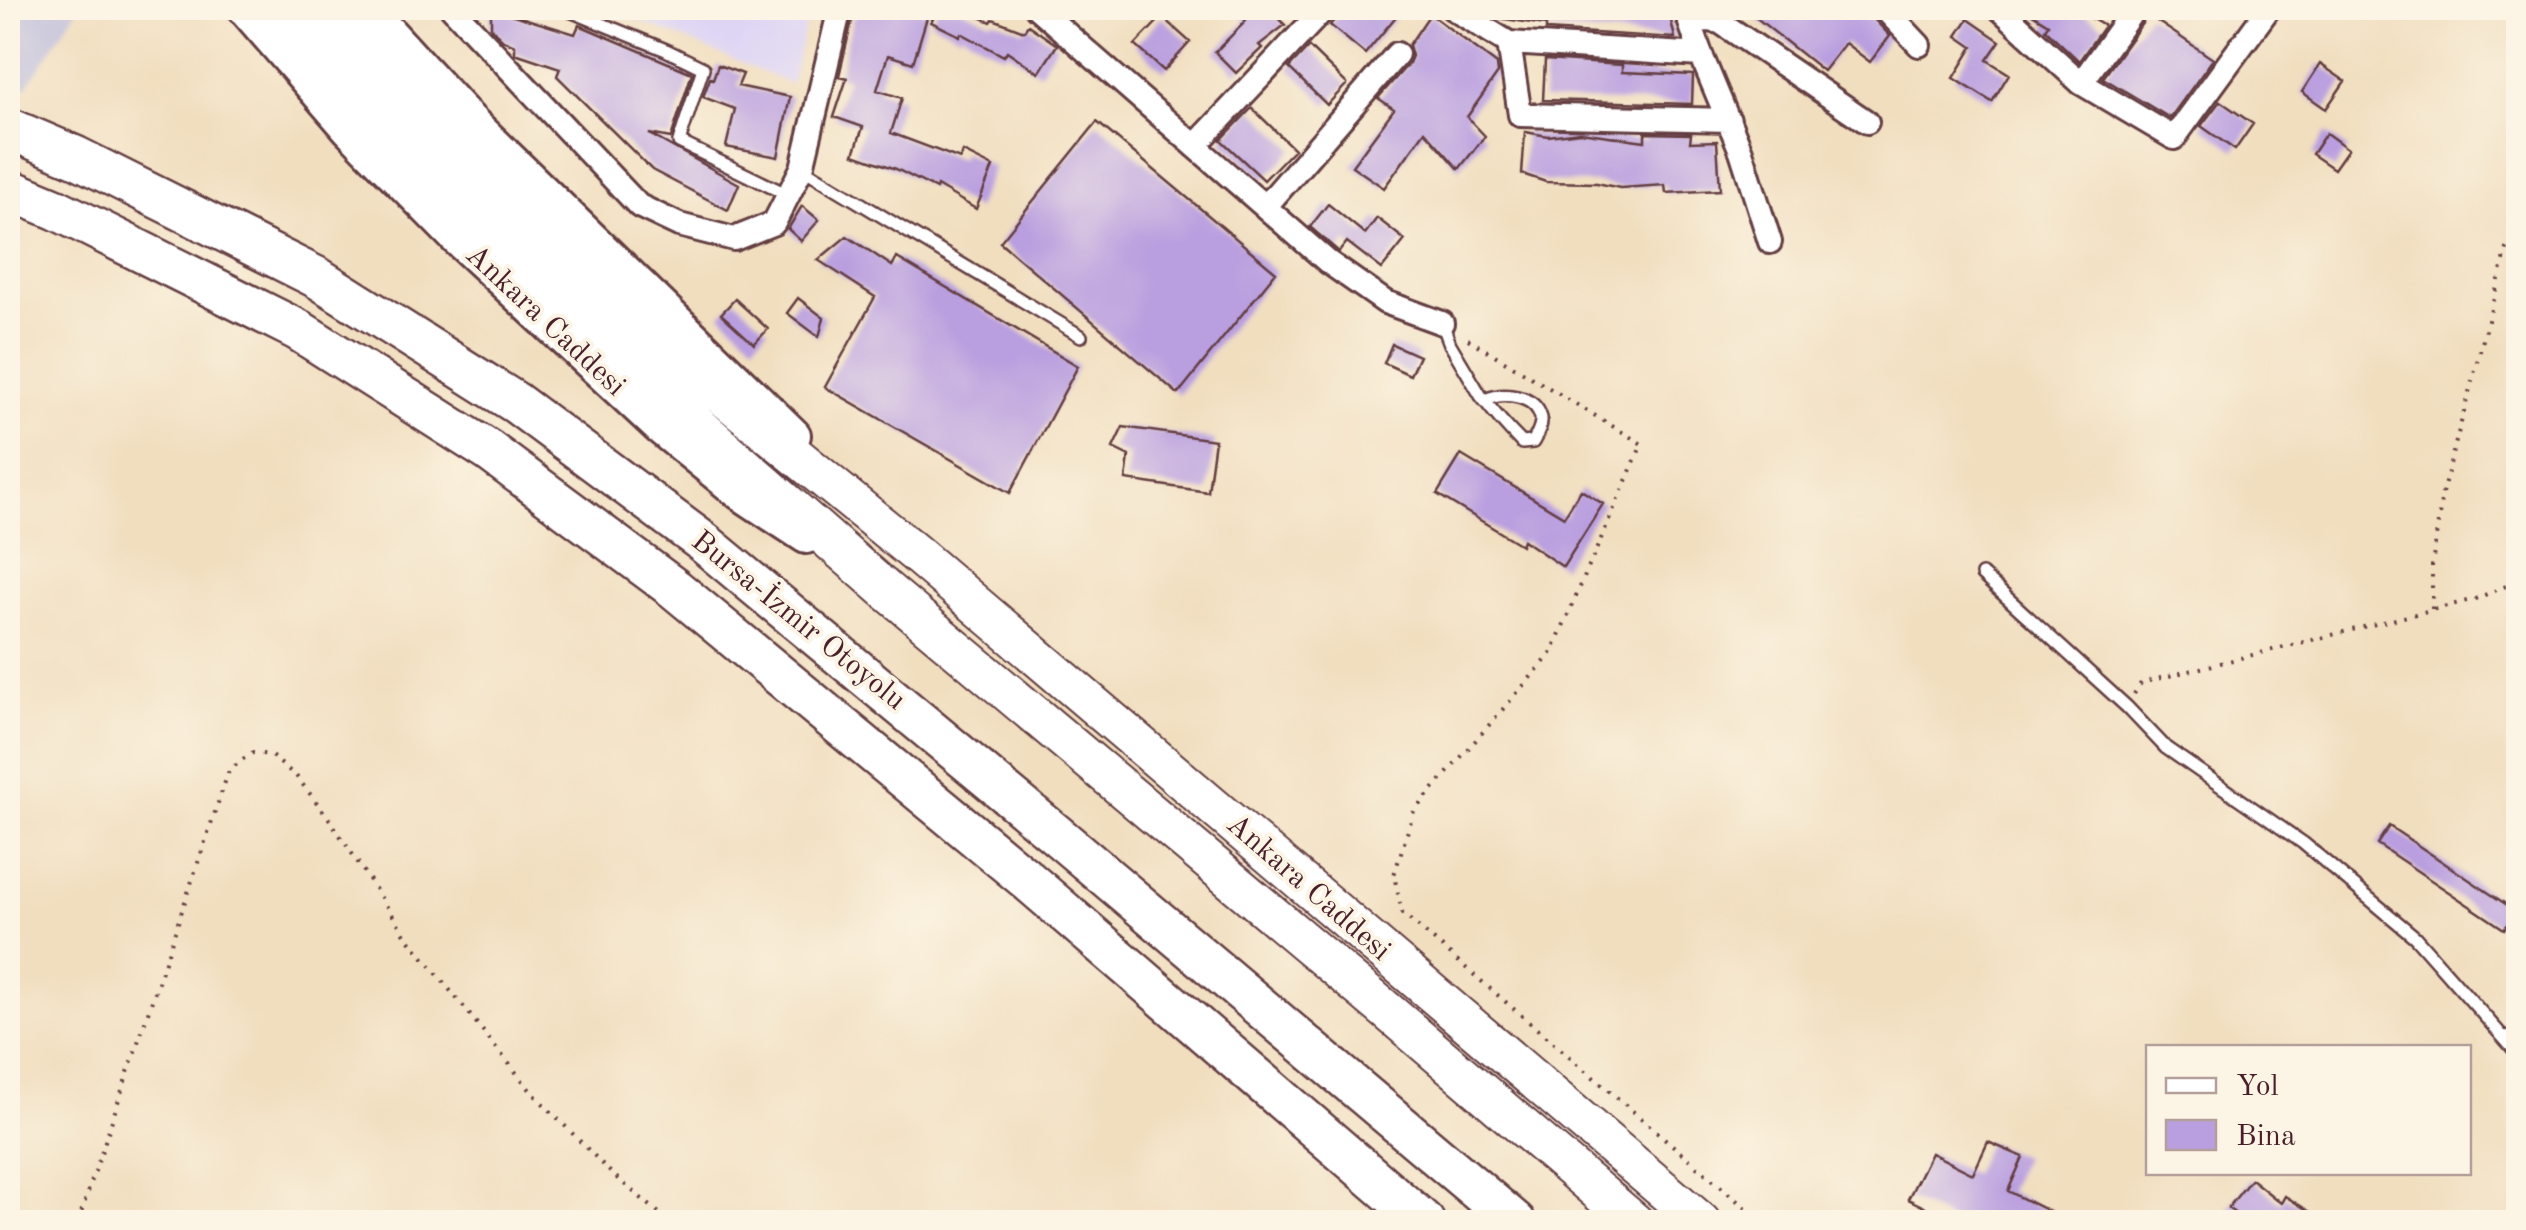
<svg xmlns="http://www.w3.org/2000/svg" width="2526" height="1230" viewBox="0 0 2526 1230" font-family="'Old Standard TT',serif">
<rect width="100%" height="100%" fill="#fcf5e5"/>
<filter id="ink" filterUnits="userSpaceOnUse"><feTurbulence type="fractalNoise" baseFrequency=".01" numOctaves="2"/><feDisplacementMap in="SourceGraphic" scale="20" xChannelSelector="R" yChannelSelector="G"/><feConvolveMatrix kernelMatrix="1 2 1 2 8 2 1 2 1" color-interpolation-filters="sRGB"/></filter>
<filter id="wash" filterUnits="userSpaceOnUse"><feTurbulence type="fractalNoise" baseFrequency=".0048" numOctaves="4" result="noise"/><feDisplacementMap in="SourceGraphic" scale="40" xChannelSelector="R" yChannelSelector="G"/><feGaussianBlur stdDeviation="2.25" result="paint"/><feColorMatrix in="noise" values="0 0 0 0 0 0 0 0 0 0 0 0 0 0 0 0 0 1.4 0 .05"/><feComposite in="paint" operator="in"/></filter>
<g filter="url(#wash)">
<rect width="100%" height="100%" fill="#f1debf"/>
<path fill="#ded5f5" d="M 610,8 L 810,8 L 791,84 Z"/>
<path fill="#c3c1db" d="M 8,8 L 78,8 L 26,88 L 8,81 Z"/>
<g id="blocks">
<path fill="#b99fdf" d="M 491,8 L 575,34 L 579,25 L 692,73 L 671,138 L 649,134 L 739,184 L 728,210 L 652,170 L 557,76 L 560,68 L 515,53 L 515,45 L 503,40 L 491,28 Z
M 855,8 L 912,8 L 928,14 L 913,63 L 888,55 L 877,90 L 902,98 L 891,133 L 960,159 L 963,152 L 993,167 L 976,209 L 937,186 L 936,189 L 896,169 L 854,154 L 863,127 L 834,117 L 847,78 L 839,76 Z
M 938,8 L 959,8 L 991,22 L 993,19 L 1024,31 L 1028,25 L 1057,45 L 1039,73 L 1007,51 L 1004,56 L 961,33 L 960,36 L 931,22 Z
M 1235,8 L 1267,8 L 1285,25 L 1259,45 L 1262,48 L 1236,73 L 1215,52 L 1246,21 Z
M 1340,8 L 1403,8 L 1365,54 L 1330,25 L 1336,18 Z
M 1496,8 L 1668,8 L 1675,38 L 1546,30 L 1546,25 L 1497,18 Z
M 1744,8 L 1812,8 L 1824,17 L 1832,8 L 1869,8 L 1873,18 L 1890,36 L 1870,62 L 1845,43 L 1823,71 Z
M 2023,8 L 2074,8 L 2104,26 L 2079,61 L 2045,29 L 2048,24 Z
M 1430,14 L 1497,64 L 1498,73 L 1467,117 L 1485,136 L 1459,169 L 1425,131 L 1384,188 L 1352,166 L 1394,109 L 1378,98 L 1409,63 L 1412,56 L 1409,45 Z
M 2148,15 L 2213,59 L 2170,118 L 2103,78 Z
M 1162,17 L 1190,42 L 1164,71 L 1135,45 Z
M 1968,19 L 2000,41 L 1987,60 L 2009,74 L 1992,102 L 1954,78 L 1973,47 L 1957,36 Z
M 1309,47 L 1347,84 L 1327,105 L 1289,68 Z
M 1545,60 L 1622,65 L 1622,72 L 1693,75 L 1692,104 L 1543,100 Z
M 2320,64 L 2345,81 L 2326,109 L 2302,92 Z
M 718,65 L 743,74 L 738,86 L 790,97 L 778,157 L 726,147 L 735,109 L 703,97 L 710,78 L 713,79 Z
M 2220,101 L 2253,124 L 2235,150 L 2201,126 Z
M 1252,108 L 1294,149 L 1264,180 L 1221,140 Z
M 1097,122 L 1276,272 L 1178,394 L 1000,242 Z
M 1525,132 L 1548,136 L 1580,132 L 1645,141 L 1645,133 L 1691,134 L 1690,142 L 1717,141 L 1720,190 L 1666,193 L 1665,185 L 1620,188 L 1597,183 L 1546,182 L 1522,174 Z
M 2326,133 L 2348,149 L 2334,169 L 2312,154 Z
M 1328,204 L 1365,234 L 1377,218 L 1405,240 L 1382,269 L 1347,242 L 1339,252 L 1310,227 Z
M 802,206 L 819,220 L 801,241 L 788,229 Z
M 847,236 L 892,266 L 897,258 L 1078,366 L 1010,493 L 825,387 L 875,297 L 818,260 Z
M 798,298 L 824,318 L 819,337 L 787,313 Z
M 735,299 L 768,329 L 754,344 L 721,314 Z
M 1392,344 L 1419,356 L 1410,375 L 1384,363 Z
M 1123,427 L 1215,440 L 1208,492 L 1126,480 L 1129,456 L 1113,448 Z
M 1461,455 L 1564,517 L 1581,490 L 1603,504 L 1563,567 L 1523,540 L 1521,545 L 1437,494 Z
M 2389,826 L 2516,911 L 2504,929 L 2377,844 Z
M 1988,1142 L 2023,1157 L 2008,1191 L 2070,1222 L 1955,1222 L 1908,1199 L 1931,1153 L 1973,1174 Z
M 2251,1179 L 2281,1203 L 2285,1196 L 2326,1222 L 2246,1222 L 2228,1208 Z"/>
</g>
</g>
<g filter="url(#ink)">
<use href="#blocks" fill-opacity="0" stroke="#633c41" stroke-width="2.5"/>
<g fill="none" stroke-linecap="round" stroke-linejoin="round">
<g stroke="#633c41" stroke-width="16">
<path id="service" d="M 563,8 L 666,50 L 703,68 L 679,142 L 788,195
M 802,168 L 1081,336
M 1442,323 L 1450,344 L 1481,396 C 1494,413 1507,428 1522,443 L 1533,442 C 1537,434 1542,427 1541,418 C 1535,394 1503,392 1485,400
M 1982,575 L 2127,707 L 2166,748 L 2303,843 L 2415,937 L 2518,1054
M 2503,1037 L 2518,1036"/>
</g>
<g stroke="#633c41" stroke-width="28">
<path id="minor" d="M 452,8 L 639,206 L 679,225 L 734,239 L 774,223 L 802,168 L 840,8
M 1037,8 L 1328,262 L 1385,302 L 1442,323
M 1452,8 L 1509,43 L 1701,55
M 1685,8 L 1701,55 L 1741,151 L 1770,242
M 1884,8 L 1919,45
M 1999,8 L 2081,83 L 2174,138 L 2269,8
M 1690,23 L 1708,20 L 1720,22 L 1867,122
M 1509,43 L 1520,115 L 1729,120
M 2081,83 L 2135,8
M 1195,146 L 1325,8
M 1265,207 L 1397,54"/>
</g>
<g stroke="#633c41" stroke-width="38">
<path id="secondary" d="M 244,8 L 349,129 L 456,238 L 660,428 L 741,494 L 806,537
M 367,8 L 469,119 L 794,435"/>
</g>
<g stroke="#633c41" stroke-width="42">
<path id="trunk" d="M 279,8 L 446,188 L 642,376 L 886,590 L 1386,1010 L 1634,1222
M 324,8 L 469,163 L 671,354 L 915,553 L 1701,1222"/>
</g>
<g stroke="#633c41" stroke-width="45">
<path id="motorway" d="M 8,128 L 76,157 L 318,278 L 516,403 L 703,542 L 1053,832 L 1515,1222
M 8,189 L 56,209 L 298,330 L 489,451 L 675,589 L 1025,878 L 1424,1222"/>
</g>
<path stroke="#633c41" stroke-width="4" stroke-dasharray="2.5 8" stroke-linecap="butt" d="M 1468,339 L 1642,444 L 1551,654 L 1414,811 L 1394,875 L 1402,913 L 1762,1222
M 2432,609 L 2432,566 L 2442,494 L 2507,249 L 2518,227
M 2134,694 L 2141,683 L 2475,599 L 2518,581
M 78,1222 L 228,773 L 240,761 L 253,753 L 270,755 L 296,776 L 328,817 L 405,934 L 531,1091 L 612,1174 L 670,1222"/>
<use href="#service" stroke="#fff" stroke-width="11"/>
<use href="#minor" stroke="#fff" stroke-width="22"/>
<use href="#secondary" stroke="#fff" stroke-width="32"/>
<use href="#trunk" stroke="#fff" stroke-width="38"/>
<use href="#motorway" stroke="#fff" stroke-width="40"/>
</g>
</g>
<g text-anchor="middle" dominant-baseline="central" stroke-width="8" stroke-linejoin="round" paint-order="stroke">
<g font-size="30" fill="#4a1f2b" stroke="#fcf5e5">
<text transform="translate(545 321) rotate(43)">Ankara Caddesi</text>
<text transform="translate(798 621) rotate(39)">Bursa-İzmir Otoyolu</text>
<text transform="translate(1308 888) rotate(41)">Ankara Caddesi</text>
</g>
</g>
<rect width="2526" height="1230" fill="none" stroke="#fcf5e5" stroke-width="40"/>
<rect x="2146" y="1045" width="325" height="130" fill="#fcf5e5" stroke="#b59f9b" stroke-width="2.5"/>
<rect x="2166" y="1078" width="50" height="15" fill="#ffffff" stroke="#b59f9b" stroke-width="2.5"/>
<text x="2236" y="1095" font-size="30" fill="#4a1f2b">Yol</text>
<rect x="2166" y="1120" width="50" height="30" fill="#b99fdf" stroke="#b59f9b" stroke-width="2.5"/>
<text x="2236" y="1145" font-size="30" fill="#4a1f2b">Bina</text>
</svg>
